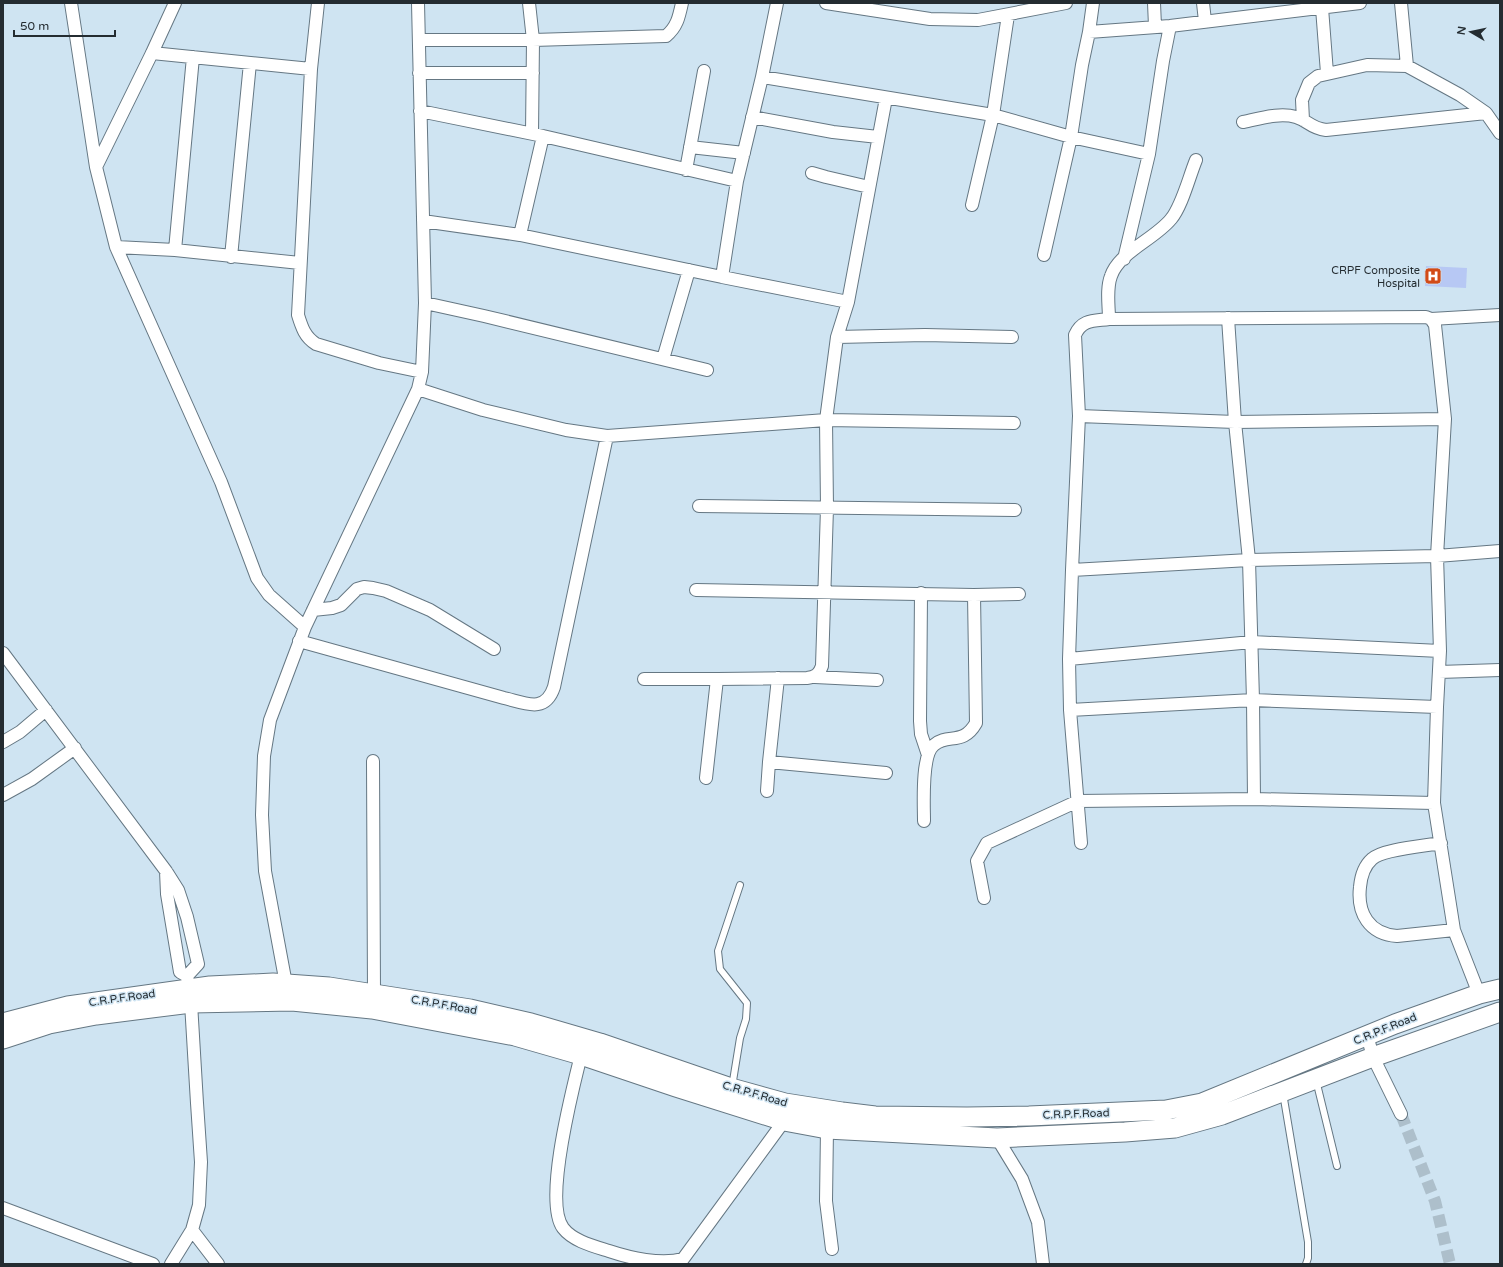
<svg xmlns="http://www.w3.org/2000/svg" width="1503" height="1267" viewBox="0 0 1503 1267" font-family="'Varela Round',sans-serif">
<rect width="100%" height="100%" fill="#cfe4f2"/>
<path fill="#b7c8f4" d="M 1426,266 L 1467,268 L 1466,288 L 1425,286 Z"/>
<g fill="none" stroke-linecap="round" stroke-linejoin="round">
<path stroke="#adbfcb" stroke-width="12" stroke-dasharray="12 6" stroke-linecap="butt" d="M 1401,1114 L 1435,1201 L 1450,1264"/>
<g stroke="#657783" stroke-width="8">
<path id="service" d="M 1316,1080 L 1337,1166
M 732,1087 L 740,1038 L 746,1019 L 747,1003 L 720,969 L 718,951 L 740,885
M 1283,1093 L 1308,1242 L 1308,1258 L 1306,1264"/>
</g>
<g stroke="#657783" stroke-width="14">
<path id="minor" d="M 71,3 L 96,167
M 175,3 L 152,53 L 96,167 L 116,247 L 175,250 L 300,263
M 529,3 L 533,40 L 532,133
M 826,3 L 930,19 L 978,20 L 1066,3
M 1154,3 L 1155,26
M 1203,3 L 1205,21
M 1401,3 L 1407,66
M 1322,8 L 1327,73
M 1089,32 L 1170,26 L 1360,3
M 419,40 L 533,40 L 666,36 C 677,27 679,17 682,3
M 152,53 L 311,69 L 298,315 C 302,328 305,337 316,344 L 379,363 L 422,372
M 311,69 L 318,3
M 419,73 L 533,73
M 762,77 L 993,115 L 1071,137 L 1149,154
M 420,111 L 543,136 L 737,181
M 752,117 L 833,132 L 878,137
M 1303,120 L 1302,100 L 1309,83 L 1318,76 L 1367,65 L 1407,66 L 1460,95 L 1486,113
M 1243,122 C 1259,119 1279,112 1296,117 C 1309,121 1310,128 1326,130 L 1486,113 L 1500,133
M 690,147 L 744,153
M 686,170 L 704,71
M 812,173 L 826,177 L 869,187
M 972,205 L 993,115 L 1008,15
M 423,221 L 520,235 L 722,277
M 520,235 L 543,136
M 116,247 L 221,482 L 257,578 L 269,595 L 305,627
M 175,250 L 193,57
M 1044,255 L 1071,137 L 1082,65 L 1089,32 L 1093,3
M 231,257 L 250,63
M 1124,259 L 1149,154 L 1163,61 L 1170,26
M 848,302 L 886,98
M 425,303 L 484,316 L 707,370
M 1109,319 C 1109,306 1106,289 1111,276 C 1119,252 1155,239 1171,219 C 1182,206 1189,177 1196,160
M 1431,319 L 1500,315
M 837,337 L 925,335 L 1012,337
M 663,359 L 689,270
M 418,389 L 483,410 L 566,430 L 607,436 L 826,420 L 1014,423
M 1079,416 L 1235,422 L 1445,419
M 699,506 L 1015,510
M 1072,570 L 1249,560 L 1437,556 L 1500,551
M 696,590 L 974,595 L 1019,594
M 921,593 L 920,721 L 921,734 L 928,755
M 313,610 L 332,608 L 341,605 L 357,589 L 364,587 L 373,588 L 386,591 L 430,610 L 494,649
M 299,641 L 504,698 C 525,703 545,714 554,687 L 607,436
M 3,653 L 166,871 L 178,890 L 187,917 L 198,964 L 187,976
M 1069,659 L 1252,642 L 1440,651
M 1439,672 L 1500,670
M 815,677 L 877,680
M 778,678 L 769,762 L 886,773
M 644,679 L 717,679 L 807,678 C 816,677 819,674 822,666 L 827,508 L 826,420 L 837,337 L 848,302 L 722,277 L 737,181 L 762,77 L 777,3
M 1070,710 L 1253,700 L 1249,560 L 1235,422 L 1228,318
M 3,742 L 20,732 L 46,710
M 373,761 L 374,993
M 706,778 L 717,679
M 767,791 L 769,762
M 3,795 L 32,779 L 75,748
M 1434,803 L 1254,799 L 1253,700 L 1437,707
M 924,821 C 924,805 921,755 934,745 C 948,733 963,746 976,723 L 974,595
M 1081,843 L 1070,710 L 1069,659 L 1072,570 L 1079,416 L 1075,335 C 1082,319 1094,321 1109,319 L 1426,317 L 1431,319 L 1435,325 L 1445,419 L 1437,556 L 1440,651 L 1437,707 L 1434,803 L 1454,930 L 1479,994
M 1441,843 C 1425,846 1382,849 1372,859 C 1364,866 1361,876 1360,887 C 1357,913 1369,934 1397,936 L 1454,930
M 166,871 L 167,894 L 180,972 L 187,976 L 191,1003 L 197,1103 L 201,1162 L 199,1205 L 192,1230 L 171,1264
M 984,898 L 977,861 L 987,843 L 1078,801 L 1254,799
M 286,984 L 265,871 L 262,815 L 264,756 L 270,720 L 305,627 L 418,389 L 422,372 L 425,303 L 418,3
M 1367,1035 L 1373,1057 L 1401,1114
M 581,1055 C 573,1088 543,1201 563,1228 C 573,1241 593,1246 609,1251 C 630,1258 661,1265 683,1259 L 784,1121
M 827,1129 L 826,1201 L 832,1249
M 997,1138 L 1022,1179 L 1038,1222 L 1043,1264
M 3,1208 L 153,1264
M 192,1230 L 218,1264"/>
</g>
<g stroke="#657783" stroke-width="21">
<path id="primary" d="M 3,1023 L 68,1006 L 210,986 L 273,983 L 329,987 L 470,1009 L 531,1023 L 600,1043 L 731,1088 L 785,1103 L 842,1112 L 875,1116 L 967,1117 L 1029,1116 L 1166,1110 L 1202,1103 L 1395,1024 L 1479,994 L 1500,989
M 3,1039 L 49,1024 L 96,1015 L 191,1003 L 292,1001 L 372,1009 L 515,1036 L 581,1055 L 676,1087 L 784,1121 L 827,1129 L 997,1138 L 1125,1132 L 1175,1128 L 1222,1115 L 1373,1057 L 1500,1012"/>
</g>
<use href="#service" stroke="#fff" stroke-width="6"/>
<use href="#minor" stroke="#fff" stroke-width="12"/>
<use href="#primary" stroke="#fff" stroke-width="19"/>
</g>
<defs>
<g id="hospital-square" transform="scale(0.9)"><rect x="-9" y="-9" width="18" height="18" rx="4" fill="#d24b17" stroke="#cfe4f2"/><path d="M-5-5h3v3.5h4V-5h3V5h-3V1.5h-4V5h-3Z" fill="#fff"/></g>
</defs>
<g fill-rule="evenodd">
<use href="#hospital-square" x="1433" y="276"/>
</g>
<g text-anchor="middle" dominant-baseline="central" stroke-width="3" stroke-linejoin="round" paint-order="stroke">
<g font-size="11" fill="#242c31" stroke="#cfe4f2" text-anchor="end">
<text x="1420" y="270">CRPF Composite<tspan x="1420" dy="13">Hospital</tspan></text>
</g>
<g font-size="11" fill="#242c31" stroke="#cfe4f2">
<text transform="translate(122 998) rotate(-8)">C.R.P.F.Road</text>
<text transform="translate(444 1005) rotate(10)">C.R.P.F.Road</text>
<text transform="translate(1385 1029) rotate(-22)">C.R.P.F.Road</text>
<text transform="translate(755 1094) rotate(16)">C.R.P.F.Road</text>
<text transform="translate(1076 1114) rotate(-2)">C.R.P.F.Road</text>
</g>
</g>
<rect width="1503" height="1267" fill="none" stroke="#242c31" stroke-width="8"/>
<g transform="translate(1471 32) rotate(279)" stroke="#cfe4f2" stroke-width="3" paint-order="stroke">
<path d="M0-3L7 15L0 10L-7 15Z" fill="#242c31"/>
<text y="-6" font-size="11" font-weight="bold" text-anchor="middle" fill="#242c31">N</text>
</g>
<path d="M14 30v6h101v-6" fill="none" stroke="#242c31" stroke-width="2"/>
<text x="20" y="30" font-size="12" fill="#242c31" stroke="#cfe4f2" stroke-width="3" paint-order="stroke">50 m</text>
</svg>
